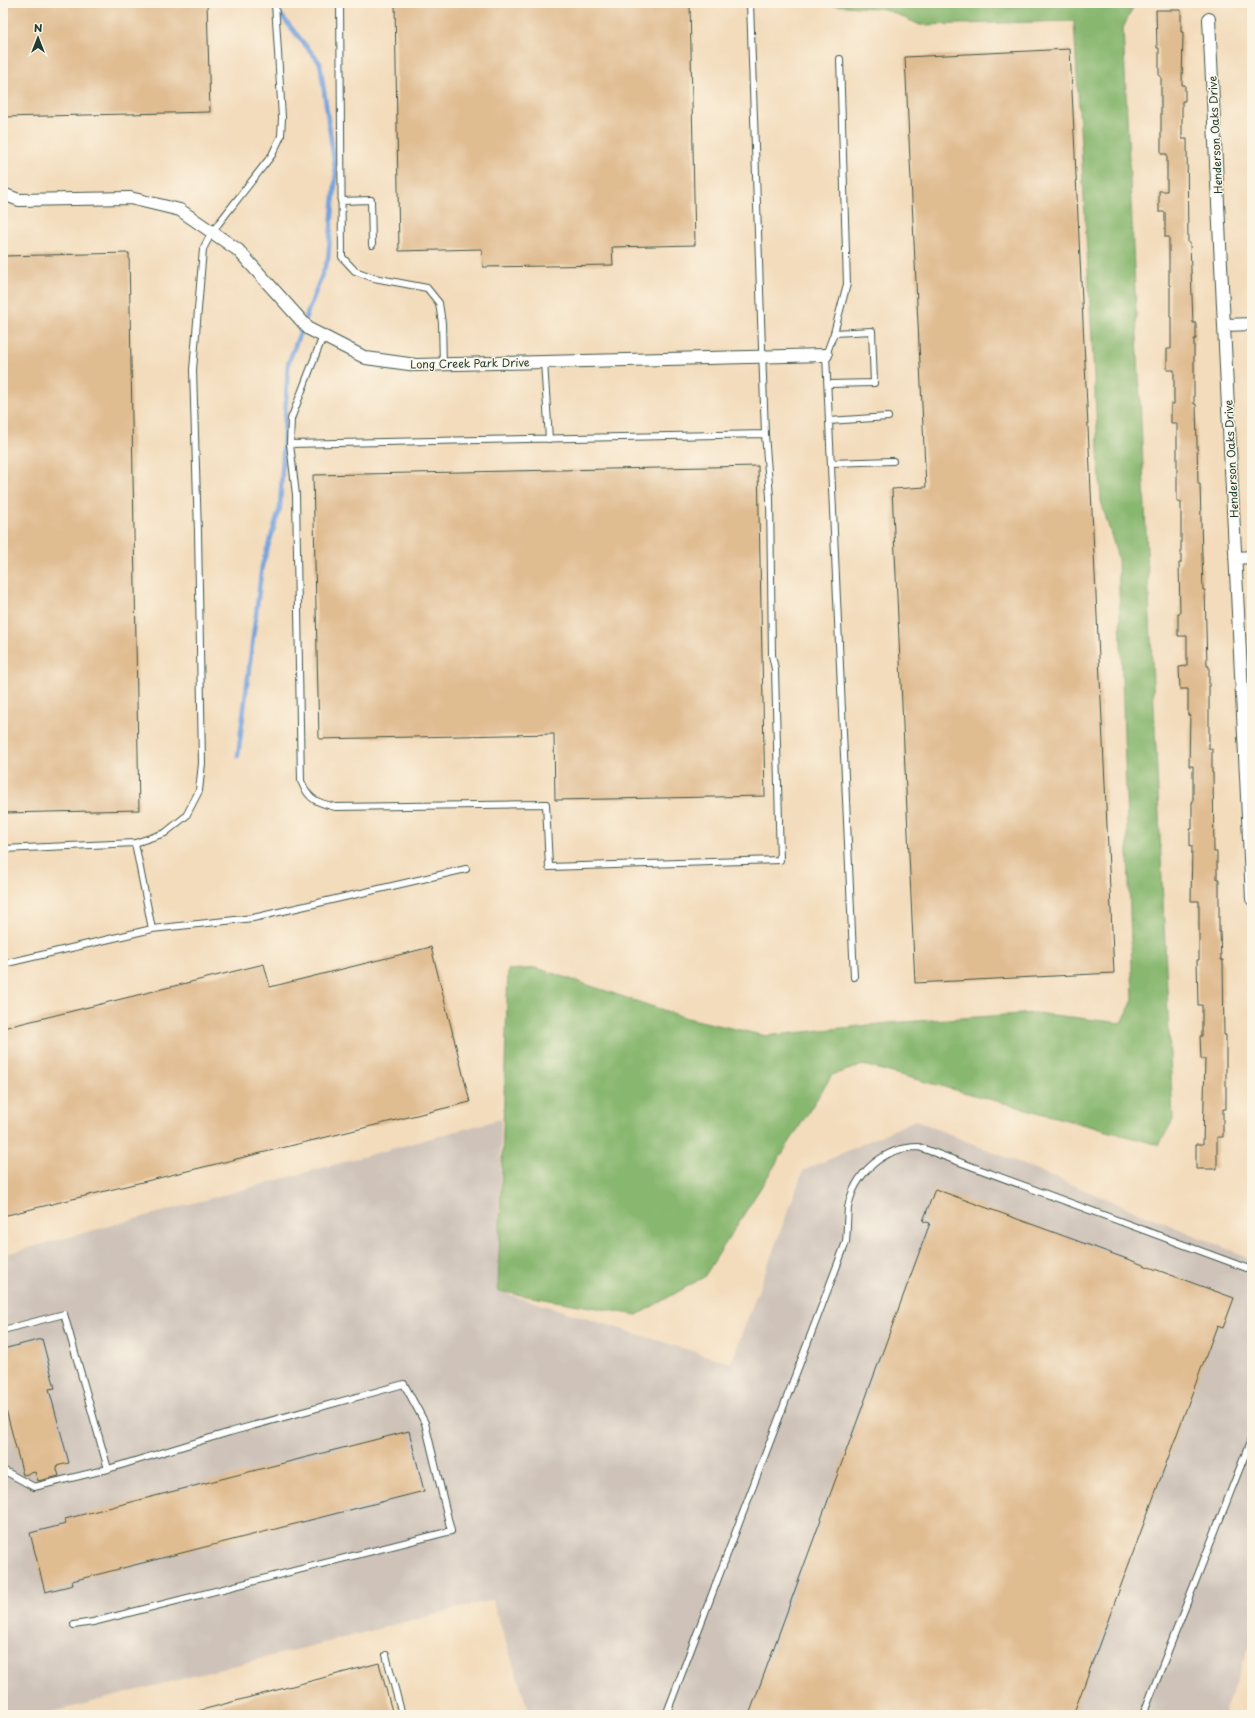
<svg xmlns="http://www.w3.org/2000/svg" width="1255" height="1718" viewBox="0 0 1255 1718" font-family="'Playpen Sans',sans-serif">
<rect width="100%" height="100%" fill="#fcf5e5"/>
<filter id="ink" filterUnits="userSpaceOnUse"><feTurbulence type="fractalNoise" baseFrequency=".025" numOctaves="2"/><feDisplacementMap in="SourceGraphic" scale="8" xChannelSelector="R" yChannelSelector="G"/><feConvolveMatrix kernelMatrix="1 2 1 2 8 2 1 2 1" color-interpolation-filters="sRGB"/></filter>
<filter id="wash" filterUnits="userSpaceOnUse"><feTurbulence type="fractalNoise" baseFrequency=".012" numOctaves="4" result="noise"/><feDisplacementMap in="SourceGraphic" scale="16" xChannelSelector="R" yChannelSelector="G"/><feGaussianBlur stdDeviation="0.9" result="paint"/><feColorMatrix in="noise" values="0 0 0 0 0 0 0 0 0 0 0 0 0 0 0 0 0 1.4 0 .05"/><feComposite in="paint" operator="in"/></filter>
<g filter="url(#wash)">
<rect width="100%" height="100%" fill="#f3dcbc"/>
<path fill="#cec2b9" d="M 501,1119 L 498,1291 L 731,1363 L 803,1171 L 915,1120 L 1252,1259 L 1252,1641 L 1223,1715 L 530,1715 L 492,1600 L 41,1715 L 3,1715 L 3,1255 Z"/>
<path fill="#88b770" stroke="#547a52" d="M 806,3 L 1135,3 L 1123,28 L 1173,1120 L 1159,1145 L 863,1065 L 832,1075 L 704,1277 L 637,1315 L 498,1291 L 508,970 L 537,968 L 687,1018 L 766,1036 L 889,1023 L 1035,1013 L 1122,1023 L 1133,1000 L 1118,558 L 1101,501 L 1074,21 L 920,25 L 885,9 Z"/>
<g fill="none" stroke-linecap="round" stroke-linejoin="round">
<path stroke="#73a2dc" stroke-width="4.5" d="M 238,756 L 262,566 L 280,508 L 288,364 L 328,259 L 336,174 L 320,63 L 271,3"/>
</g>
<g id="blocks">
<path fill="#e0bc91" d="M 3,3 L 207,3 L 210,112 L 3,117 Z
M 395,3 L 690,3 L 695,245 L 612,247 L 613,265 L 483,267 L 482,249 L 399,251 Z
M 1156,10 L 1181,10 L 1181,32 L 1183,32 L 1182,85 L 1185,85 L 1185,101 L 1182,101 L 1182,139 L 1187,139 L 1188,243 L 1190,243 L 1193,323 L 1196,323 L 1196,339 L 1194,339 L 1194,404 L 1196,404 L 1198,484 L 1200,484 L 1203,590 L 1205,590 L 1207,666 L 1209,666 L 1209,749 L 1212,749 L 1212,773 L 1213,773 L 1214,852 L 1217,852 L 1217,879 L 1219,879 L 1219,932 L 1220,932 L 1221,960 L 1223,960 L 1224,1035 L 1226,1035 L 1226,1109 L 1223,1109 L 1223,1137 L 1217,1137 L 1217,1169 L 1196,1169 L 1196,1144 L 1203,1144 L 1205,1059 L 1201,1059 L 1200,1036 L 1202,1036 L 1202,1005 L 1198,1005 L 1197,960 L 1199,960 L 1199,901 L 1191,901 L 1192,846 L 1190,846 L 1190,829 L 1192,829 L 1192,802 L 1193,802 L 1193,766 L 1189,766 L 1190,715 L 1188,715 L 1188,689 L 1180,689 L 1179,667 L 1187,666 L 1187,636 L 1178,636 L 1178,614 L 1180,614 L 1179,563 L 1181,563 L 1181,502 L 1177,502 L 1177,423 L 1171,423 L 1171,404 L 1174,404 L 1174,370 L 1167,370 L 1167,349 L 1171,349 L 1171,317 L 1170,317 L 1170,285 L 1169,285 L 1169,237 L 1165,237 L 1165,212 L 1159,212 L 1159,191 L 1167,191 L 1167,154 L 1161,154 L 1161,76 L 1159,76 L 1159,48 L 1157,48 Z
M 1070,49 L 1114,973 L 915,983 L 892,489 L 926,487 L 905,57 Z
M 129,253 L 139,810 L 3,813 L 3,256 Z
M 758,466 L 765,796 L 555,800 L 554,734 L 319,739 L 313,475 Z
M 431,947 L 470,1102 L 3,1216 L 3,1028 L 264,964 L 270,987 Z
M 935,1189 L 1234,1298 L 1223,1328 L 1217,1326 L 1073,1715 L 749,1715 L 930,1223 L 923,1221 Z
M 42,1339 L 55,1388 L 49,1389 L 69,1463 L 56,1466 L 59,1476 L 38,1481 L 35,1472 L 23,1475 L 3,1398 L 3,1349 Z
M 409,1431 L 424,1491 L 72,1581 L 73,1585 L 45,1592 L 30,1533 L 66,1524 L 65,1519 Z
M 379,1663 L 393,1715 L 199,1715 L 198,1711 Z"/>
</g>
</g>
<g filter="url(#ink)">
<use href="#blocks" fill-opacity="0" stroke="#3f5548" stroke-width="1"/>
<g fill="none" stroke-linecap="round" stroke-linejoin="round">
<g stroke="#3f5548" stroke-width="8">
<path id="lane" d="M 340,3 L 342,257 L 355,271 L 374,278 L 427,288 L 439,303 L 442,323 L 443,365
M 840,59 L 847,284 L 834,333 L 826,355 L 854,977
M 341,201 L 371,200 L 372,245
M 323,336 L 291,419 L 290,444 L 765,434 L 750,3
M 544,362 L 549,439
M 828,384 L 874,383 L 872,331 L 834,333
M 829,421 L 888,417
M 290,444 L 296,495 L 301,781 C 309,800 316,802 335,807 L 546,804 L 549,867 L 780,860 L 775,669 L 772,655 L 770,497 L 765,434
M 831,463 L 893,461
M 3,849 L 135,843 L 165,833 L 186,816 L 199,791 L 202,763 L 198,532 L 193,370 L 203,249 L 212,232 L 272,155 L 281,136 L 282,118 L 275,3
M 152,929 L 253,918 L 466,869
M 3,964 L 152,929 L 135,843
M 3,1330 L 64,1314 L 108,1469 L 34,1487 L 3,1470
M 74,1625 L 93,1622 L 451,1531 L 425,1423 L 404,1384 L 230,1432 L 108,1469
M 386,1655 L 402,1715
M 666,1715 L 846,1242 C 847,1231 847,1219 848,1208 C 854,1173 884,1147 919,1147 L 1252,1270
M 1143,1715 L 1252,1437"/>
</g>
<g stroke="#3f5548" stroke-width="14">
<path id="street" d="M 1209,19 L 1252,899
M 3,194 L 19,200 L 130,198 L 180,210 L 238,250 L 309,329 L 366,358 L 416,365 L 826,355
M 1225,325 L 1252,324
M 1235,558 L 1252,557"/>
</g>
<use href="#lane" stroke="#fff" stroke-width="6"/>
<use href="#street" stroke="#fff" stroke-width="12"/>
</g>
</g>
<g text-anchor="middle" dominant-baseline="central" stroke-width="3" stroke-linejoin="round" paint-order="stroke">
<g font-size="11" fill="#1f3d34" stroke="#fcf5e5">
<text transform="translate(1215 135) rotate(-93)">Henderson Oaks Drive</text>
<text transform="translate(470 363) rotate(-1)">Long Creek Park Drive</text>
<text transform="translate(1231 459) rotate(-93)">Henderson Oaks Drive</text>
</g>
</g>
<rect width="1255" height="1718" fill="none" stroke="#fcf5e5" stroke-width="16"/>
<g transform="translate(38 38)" stroke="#fcf5e5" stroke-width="3" paint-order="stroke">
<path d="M0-3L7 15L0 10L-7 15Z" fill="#1f3d34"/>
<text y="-6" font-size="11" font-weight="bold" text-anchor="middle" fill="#1f3d34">N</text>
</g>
</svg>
